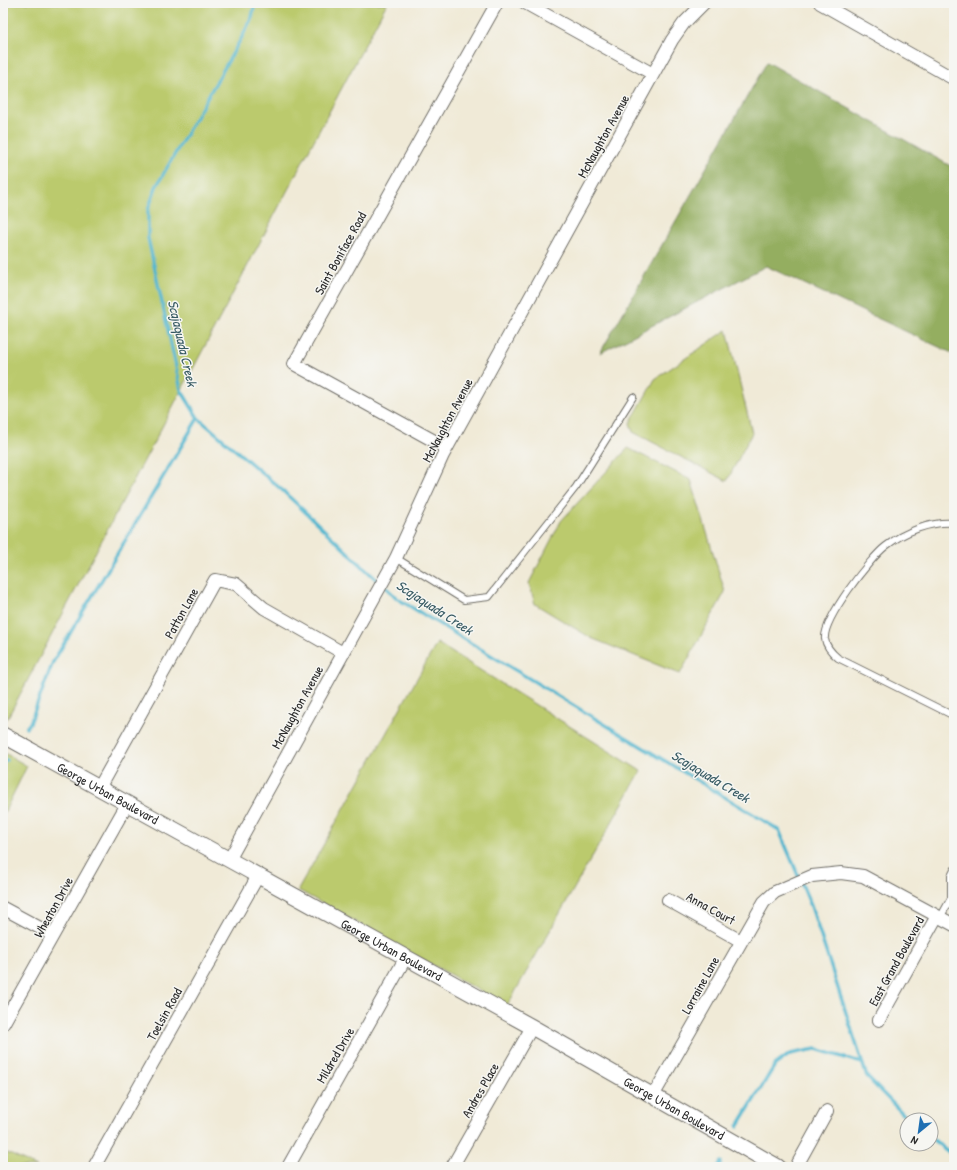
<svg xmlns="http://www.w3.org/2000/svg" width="957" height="1170" viewBox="0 0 957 1170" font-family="'Patrick Hand',sans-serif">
<rect width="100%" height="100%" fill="#f6f6f2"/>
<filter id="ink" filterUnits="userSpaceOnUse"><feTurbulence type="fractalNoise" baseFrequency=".025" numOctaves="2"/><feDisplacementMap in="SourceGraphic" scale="8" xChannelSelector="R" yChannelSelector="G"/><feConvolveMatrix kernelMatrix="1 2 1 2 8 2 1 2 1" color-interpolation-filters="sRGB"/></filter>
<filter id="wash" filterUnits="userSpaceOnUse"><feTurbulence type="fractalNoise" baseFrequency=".012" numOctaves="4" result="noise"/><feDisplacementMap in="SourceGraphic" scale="16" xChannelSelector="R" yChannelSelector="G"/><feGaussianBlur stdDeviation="0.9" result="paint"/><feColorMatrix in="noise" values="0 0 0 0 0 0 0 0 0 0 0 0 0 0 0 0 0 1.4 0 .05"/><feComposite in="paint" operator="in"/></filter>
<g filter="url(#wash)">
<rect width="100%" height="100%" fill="#f0ead7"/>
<path fill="#bbca6d" stroke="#737a4c" d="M 10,3 L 387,3 L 7,719 L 3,717 L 3,15 Z
M 727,330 L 752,433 L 727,481 L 633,432 L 630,423 L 655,379 Z
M 628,448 L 691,480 L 725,592 L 680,674 L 591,638 L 535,604 L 529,583 L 561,521 Z
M 437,643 L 641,771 L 507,1006 L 298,890 Z
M 3,752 L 27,766 L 3,815 Z
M 3,1151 L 37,1167 L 3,1167 Z"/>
<path fill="#94ae60" stroke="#606c46" d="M 767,62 L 954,168 L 954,354 L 766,266 L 600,353 Z"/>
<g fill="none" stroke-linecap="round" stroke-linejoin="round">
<path stroke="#4fb5ce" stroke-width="3.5" d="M 255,3 L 252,17 L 242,37 L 156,187 L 148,210 L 148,238 L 181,390 L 198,418 L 282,490 L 379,582
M 384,586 L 398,599 L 779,830 L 811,906 L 867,1077 L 909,1120
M 26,728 L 30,723 L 53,662 L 198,418
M 3,762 L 7,760
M 738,1126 L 775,1065 L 790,1054 L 816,1049 L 862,1063
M 931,1138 L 954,1156
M 718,1167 L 721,1162"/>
</g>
</g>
<g filter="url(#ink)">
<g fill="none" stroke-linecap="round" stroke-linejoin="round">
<g stroke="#706e67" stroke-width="8">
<path id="service" d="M 954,523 C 931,521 904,532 886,546 C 870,558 823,619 825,639 C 826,647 832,653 838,658 L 954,716
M 396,558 L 464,600 L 489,597 L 576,487 L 633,397
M 940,918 L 951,898 L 951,876 L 954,870"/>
</g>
<g stroke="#706e67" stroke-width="14">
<path id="minor" d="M 525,3 L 653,74
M 820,3 L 954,79
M 447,448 L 294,364 L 497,3
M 99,788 L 215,580 L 236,584 L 264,608 L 343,653
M 229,860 L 396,558 L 443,455 L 672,40 L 684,23 L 704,3
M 668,900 L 741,941
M 3,908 L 53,935
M 879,1020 L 937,916
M 3,1024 L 127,804
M 653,1096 L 764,902 L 775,892 L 812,876 L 841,873 L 863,876 L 954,925
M 94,1167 L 258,876
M 288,1167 L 406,957
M 452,1167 L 532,1027
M 796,1167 L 827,1111"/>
</g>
<g stroke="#706e67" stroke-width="17">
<g id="tertiary">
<path id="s1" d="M 3,735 L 532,1027 L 778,1167"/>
</g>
</g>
<use href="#service" stroke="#fff" stroke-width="6"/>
<use href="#minor" stroke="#fff" stroke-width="12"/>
<use href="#tertiary" stroke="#fff" stroke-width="15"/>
</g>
</g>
<g text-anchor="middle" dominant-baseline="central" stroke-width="3" stroke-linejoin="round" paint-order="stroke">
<g font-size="13" fill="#2b2b2b" stroke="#f6f6f2">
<text transform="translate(603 136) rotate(-61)">McNaughton Avenue</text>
<text transform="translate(340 253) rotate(-61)">Saint Boniface Road</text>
<text transform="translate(447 420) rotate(-62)">McNaughton Avenue</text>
<text transform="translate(181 613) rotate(-61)">Patton Lane</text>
<text transform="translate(297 707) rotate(-61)">McNaughton Avenue</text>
<text stroke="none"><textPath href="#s1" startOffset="120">George Urban Boulevard</textPath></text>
<text transform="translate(53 907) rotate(-61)">Wheaton Drive</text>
<text transform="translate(711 908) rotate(29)">Anna Court</text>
<text stroke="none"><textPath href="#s1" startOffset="444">George Urban Boulevard</textPath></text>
<text transform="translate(896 961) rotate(-61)">East Grand Boulevard</text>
<text transform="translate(700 985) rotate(-61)">Lorraine Lane</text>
<text transform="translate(164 1014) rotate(-61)">Toelsin Road</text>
<text transform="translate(335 1055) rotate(-60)">Mildred Drive</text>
<text transform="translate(480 1090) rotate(-60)">Andres Place</text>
<text stroke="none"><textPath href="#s1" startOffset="768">George Urban Boulevard</textPath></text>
</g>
<g font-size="14" font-style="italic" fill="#385b64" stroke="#f6f6f2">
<text transform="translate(183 343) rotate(77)">Scajaquada Creek</text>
<text transform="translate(435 607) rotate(33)">Scajaquada Creek</text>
<text transform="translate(711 776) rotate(31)">Scajaquada Creek</text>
</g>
</g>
<rect width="957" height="1170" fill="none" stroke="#f6f6f2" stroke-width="16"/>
<g transform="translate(919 1132) rotate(209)"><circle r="19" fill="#f6f6f2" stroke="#a5a5a2"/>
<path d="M0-3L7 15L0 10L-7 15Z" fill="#1f6fb2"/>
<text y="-6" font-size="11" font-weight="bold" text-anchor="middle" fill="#2b2b2b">N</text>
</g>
</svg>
